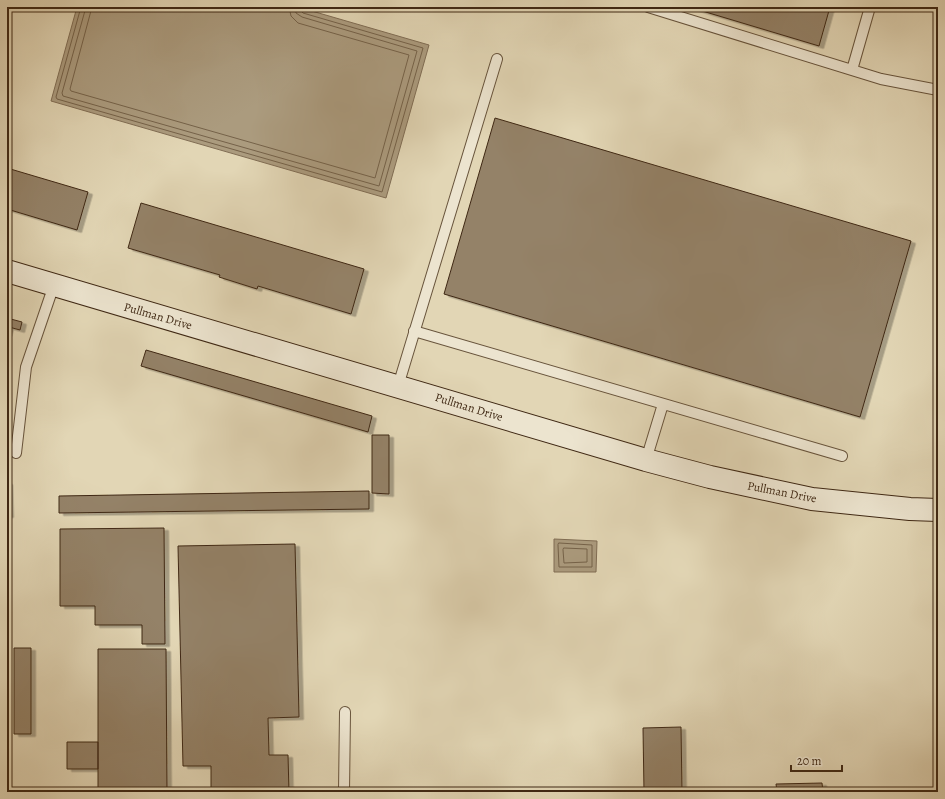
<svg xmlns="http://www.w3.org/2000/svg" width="945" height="799" viewBox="0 0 945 799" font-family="Alegreya,serif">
<defs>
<filter id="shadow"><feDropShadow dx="4.5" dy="2.5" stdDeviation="0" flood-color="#0004"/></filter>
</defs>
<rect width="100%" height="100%" fill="#e2d6b5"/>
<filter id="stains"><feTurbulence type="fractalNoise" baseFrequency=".005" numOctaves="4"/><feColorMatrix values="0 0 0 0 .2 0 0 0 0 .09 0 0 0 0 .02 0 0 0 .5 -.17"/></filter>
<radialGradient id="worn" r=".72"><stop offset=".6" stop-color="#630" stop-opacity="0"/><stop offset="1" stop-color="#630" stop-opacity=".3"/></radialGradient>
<path fill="#ab9b7e" stroke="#806d54" d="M 77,7 L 298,7 L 429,45 L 386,198 L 51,101 Z
M 554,539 L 597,541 L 596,572 L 554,572 Z"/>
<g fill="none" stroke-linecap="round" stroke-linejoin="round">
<path stroke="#756249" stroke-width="1" d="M 81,7 L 56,97 L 57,99 L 382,192 L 423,48 L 303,13 L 301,11 L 300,7
M 86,7 L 62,93 L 63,96 L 379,186 L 417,51 L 302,17 L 296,13 L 295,7
M 92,7 L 70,89 L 71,91 L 375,178 L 409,55 L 298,23 L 291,16 L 289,7
M 559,543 L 592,545 L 592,567 L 559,567 L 558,545 Z
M 564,548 L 587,549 L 587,562 L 564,563 L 563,550 Z"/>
</g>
<path fill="#948268" stroke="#3f2814" filter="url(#shadow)" d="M 689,7 L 830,7 L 819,46 Z
M 495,118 L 911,241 L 860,417 L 444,294 Z
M 7,168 L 88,192 L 77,230 L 7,209 Z
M 141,203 L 364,269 L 351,314 L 258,286 L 257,289 L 219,277 L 220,275 L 128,248 Z
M 7,318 L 22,322 L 20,330 L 9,327 L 7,334 Z
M 146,350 L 372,416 L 368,432 L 141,366 Z
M 372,435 L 389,435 L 389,494 L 372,493 Z
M 7,482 L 8,482 L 9,515 L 7,515 Z
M 369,491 L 369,509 L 59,513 L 59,496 Z
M 164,528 L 165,644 L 142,644 L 142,625 L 95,625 L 95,606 L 60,606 L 60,529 Z
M 295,544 L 299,717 L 268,718 L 269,755 L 288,755 L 289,792 L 211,792 L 211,766 L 183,766 L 178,546 Z
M 14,648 L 31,648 L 31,734 L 14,734 Z
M 98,649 L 166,649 L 167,792 L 98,792 Z
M 681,727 L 682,792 L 644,792 L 643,728 Z
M 67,742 L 98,742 L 98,769 L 67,769 Z
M 822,783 L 823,792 L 777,792 L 776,784 Z"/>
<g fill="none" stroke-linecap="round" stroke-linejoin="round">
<g stroke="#68543c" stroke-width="12">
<path id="lane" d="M 648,7 L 881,79 L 938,90
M 852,70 L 870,7
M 414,331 L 842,456
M 398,386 L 497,59
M 16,453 L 26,367 L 54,285
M 646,460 L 663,404
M 344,792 L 345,712"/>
</g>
<g stroke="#3f2814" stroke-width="24">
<path id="secondary" d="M 7,271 L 646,460 L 710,477 L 812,499 L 910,509 L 938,510"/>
</g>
<use href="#lane" stroke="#ece4cf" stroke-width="10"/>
<use href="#secondary" stroke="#ece4cf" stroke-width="22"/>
</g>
<g text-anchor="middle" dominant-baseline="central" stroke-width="4" stroke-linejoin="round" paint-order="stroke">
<g font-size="12" fill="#3f2814" stroke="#ece4cf">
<text transform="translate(158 316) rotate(16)">Pullman Drive</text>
<text transform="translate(469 407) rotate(17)">Pullman Drive</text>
<text transform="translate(782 492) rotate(11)">Pullman Drive</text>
</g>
</g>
<rect width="945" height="799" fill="none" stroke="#e2d6b5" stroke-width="24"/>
<rect x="8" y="8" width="929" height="783" fill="none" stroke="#3f2814" stroke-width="2"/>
<rect x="12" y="12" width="921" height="775" fill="none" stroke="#3f2814"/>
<path d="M791 765v6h51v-6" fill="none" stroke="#3f2814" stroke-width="2"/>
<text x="797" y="765" font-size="12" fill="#3f2814" stroke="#ece4cf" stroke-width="3" paint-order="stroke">20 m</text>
<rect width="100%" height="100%" filter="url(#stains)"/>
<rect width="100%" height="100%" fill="url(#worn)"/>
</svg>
